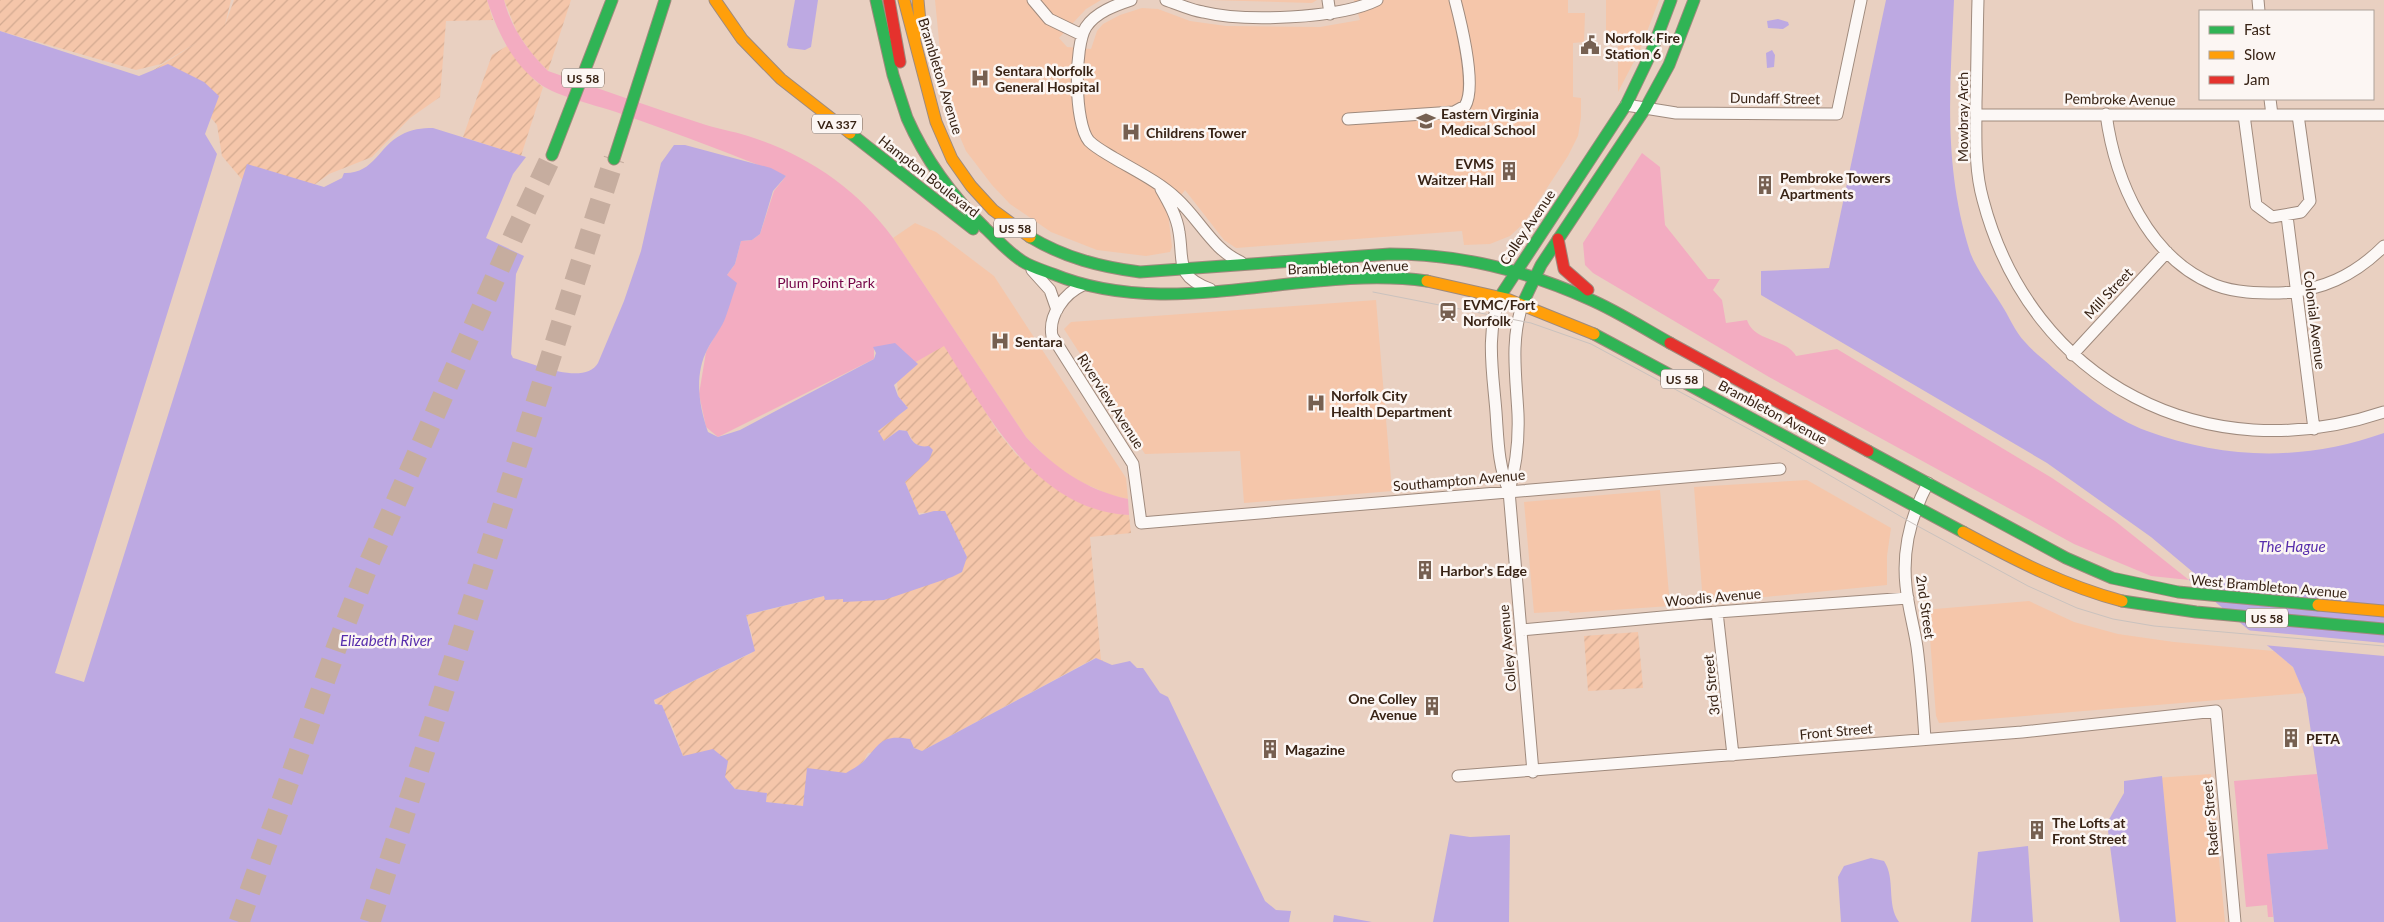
<svg xmlns="http://www.w3.org/2000/svg" width="2384" height="922" viewBox="0 0 2384 922" font-family="Lato,sans-serif">
<defs>
<pattern id="industrial-furrows" width="10" height="10" patternUnits="userSpaceOnUse" patternTransform="scale(1.25)"><rect width="10" height="10" fill="#f5c6aa"/><path d="M-1 1l2-2M0 10L10 0M9 11l2-2" fill="none" stroke="#d3aa91"/></pattern>
</defs>
<rect width="100%" height="100%" fill="#e9d0c1"/>
<path fill="#f5c6aa" d="M 935,0 L 1101,0 L 1086,9 L 1059,38 L 1067,47 L 1091,49 L 1097,31 L 1103,24 L 1120,15 L 1142,8 L 1158,9 L 1190,21 L 1226,26 L 1320,27 L 1360,20 L 1354,0 L 1568,0 L 1568,13 L 1585,13 L 1584,42 L 1573,43 L 1573,97 L 1581,98 L 1581,117 L 1578,136 L 1568,156 L 1524,223 L 1510,236 L 1490,244 L 1464,245 L 1462,231 L 1236,248 L 1224,240 L 1185,190 L 1168,213 L 1172,247 L 1170,252 L 1146,256 L 1097,250 L 1051,232 L 1010,204 L 992,185 L 966,151 L 951,116 L 944,91 Z
M 1208,0 L 1317,0 L 1312,3 Z
M 1606,0 L 1659,0 L 1640,50 L 1618,92 L 1618,43 L 1606,42 Z
M 915,223 L 936,232 L 994,276 L 1126,478 L 1128,499 L 1110,495 L 1079,481 L 1054,465 L 1026,437 L 893,238 Z
M 1376,300 L 1392,491 L 1244,503 L 1240,451 L 1145,454 L 1064,329 L 1071,322 Z
M 1807,480 L 1891,528 L 1887,556 L 1887,585 L 1703,603 L 1694,487 Z
M 1660,490 L 1670,606 L 1570,613 L 1569,611 L 1534,613 L 1524,502 Z
M 2029,601 L 2074,622 L 2118,634 L 2174,642 L 2274,651 L 2293,667 L 2304,693 L 1939,723 L 1936,716 L 1928,612 L 1935,609 Z
M 2211,774 L 2225,922 L 2169,922 L 2155,778 Z"/>
<path fill="url(#industrial-furrows)" d="M 0,0 L 231,0 L 225,25 L 234,0 L 487,0 L 493,20 L 446,21 L 440,97 L 410,118 L 372,157 L 329,174 L 314,185 L 250,189 L 222,156 L 217,125 L 201,106 L 141,78 L 198,42 L 161,64 L 136,70 L 0,31 Z
M 504,0 L 571,0 L 548,71 L 532,54 L 517,32 Z
M 507,46 L 534,80 L 543,87 L 521,156 L 463,137 L 492,55 Z
M 944,345 L 998,432 L 1016,454 L 1036,473 L 1059,490 L 1086,505 L 1109,512 L 1129,515 L 1131,533 L 1090,537 L 1101,660 L 1112,665 L 1095,658 L 922,751 L 914,748 L 868,753 L 863,762 L 803,806 L 766,802 L 767,794 L 735,789 L 725,777 L 683,756 L 671,723 L 654,700 L 752,653 L 752,635 L 746,615 L 825,596 L 829,599 L 884,600 L 967,557 L 945,512 L 918,513 L 905,482 L 933,450 L 915,444 L 907,431 L 899,430 L 884,441 L 877,431 L 908,408 L 898,396 L 897,381 L 914,363 Z
M 1638,632 L 1643,688 L 1588,691 L 1584,636 Z"/>
<path fill="#f3acc1" d="M 487,0 L 504,0 C 511,28 528,51 548,71 C 601,89 653,108 706,125 C 722,130 738,132 754,138 C 810,157 858,190 893,238 L 1026,437 C 1055,468 1086,490 1128,499 L 1129,515 C 1035,510 988,415 944,346 L 914,363 L 874,347 L 874,359 L 718,437 L 706,427 L 699,394 L 706,352 L 723,321 L 727,275 L 735,264 L 741,241 L 752,240 L 760,234 L 774,191 L 786,176 C 729,153 673,132 616,112 C 593,104 552,96 535,80 C 510,59 497,30 487,0 Z
M 1642,153 L 1660,167 L 1665,225 L 1708,279 L 1720,279 L 1713,290 L 1722,300 L 1726,323 L 1747,320 C 1754,342 1786,338 1796,356 L 1837,349 L 2052,478 L 2115,521 L 2189,580 L 2151,576 L 2074,544 L 1769,377 L 1593,273 L 1585,265 L 1583,243 Z
M 2317,774 L 2328,849 L 2268,854 L 2273,917 L 2268,917 L 2267,905 L 2246,907 L 2234,781 Z"/>
<path fill="#bda9e2" d="M 795,0 L 818,0 L 811,47 L 805,50 L 789,48 L 787,45 Z
M 1886,0 L 1954,0 C 1950,88 1943,166 1970,252 C 1976,269 1991,288 2001,304 C 2009,316 2015,332 2025,342 C 2033,352 2044,359 2053,368 C 2081,392 2112,418 2147,431 C 2226,460 2305,461 2384,433 L 2384,922 L 2274,922 L 2267,854 L 2328,849 L 2306,698 L 2293,667 L 2189,580 L 2194,573 L 2151,537 L 2047,463 L 1761,295 L 1761,271 L 1829,268 Z
M 1778,19 L 1788,22 L 1789,25 L 1783,29 L 1768,28 L 1767,21 Z
M 0,31 L 139,76 L 168,64 L 204,82 L 219,96 L 205,134 L 217,154 L 55,673 L 84,682 L 247,164 L 324,187 L 342,178 L 344,173 C 374,174 379,146 401,135 C 411,129 422,128 433,128 L 526,157 L 513,174 L 486,238 L 524,256 L 516,274 L 511,354 L 513,358 C 534,364 585,386 598,363 L 624,301 L 641,251 L 661,163 L 674,145 L 685,145 L 771,168 L 786,176 L 773,191 L 760,234 L 752,240 L 741,241 L 735,264 L 727,275 L 737,283 C 733,294 730,305 726,316 C 722,328 713,338 707,350 C 694,376 699,406 708,432 L 718,437 L 740,430 L 874,359 L 876,353 L 873,347 L 895,343 L 918,364 L 894,385 L 898,396 L 908,408 L 878,431 L 884,441 L 899,430 L 907,431 C 912,442 916,448 929,446 L 933,450 L 929,460 L 905,482 L 919,515 L 934,511 L 945,511 L 967,557 L 962,572 L 952,577 L 884,600 L 843,602 L 843,599 L 825,600 L 824,596 L 746,615 L 755,651 L 654,700 L 655,704 L 662,705 L 683,756 L 713,749 L 728,761 L 725,777 L 735,789 L 767,793 L 766,802 L 803,806 L 807,768 L 846,773 C 851,770 858,766 863,762 C 881,743 881,734 910,739 L 914,748 L 922,751 L 1096,658 L 1112,665 L 1130,661 L 1137,668 L 1143,668 L 1160,693 L 1168,697 L 1265,901 L 1276,910 L 1291,911 L 1289,922 L 0,922 Z
M 1772,50 L 1775,55 L 1774,67 L 1767,68 L 1766,53 Z
M 2162,776 L 2176,922 L 2120,922 L 2107,823 L 2124,793 L 2124,781 Z
M 1450,834 L 1470,837 L 1510,835 L 1509,922 L 1433,922 Z
M 2028,846 L 2033,922 L 1971,922 L 1978,852 Z
M 1871,858 L 1884,861 C 1896,879 1886,904 1899,922 L 1841,922 L 1838,877 L 1844,866 Z
M 1334,915 L 1372,922 L 1333,922 Z"/>
<path fill="#e9d0c1" d="M 2245,630 L 2384,643 L 2384,656 L 2263,645 Z"/>
<g fill="none" stroke-linecap="round" stroke-linejoin="round">
<path stroke="#c6ad9f" stroke-width="21" stroke-dasharray="21 11" stroke-linecap="butt" d="M 239,922 L 338,643 L 369,563 L 515,233 L 552,155
M 370,922 L 614,159"/>
<g stroke="#9f8a7d" stroke-width="13">
<path id="street" d="M 1033,0 L 1049,19 L 1082,35
M 1131,0 C 1116,5 1096,12 1086,27 C 1074,46 1074,123 1089,141 C 1096,148 1106,153 1114,158 C 1136,171 1159,182 1177,199 C 1199,219 1214,251 1241,262
M 1166,0 C 1178,4 1190,10 1203,12 C 1244,22 1339,19 1377,0
M 1328,0 L 1330,14
M 1978,0 C 1977,34 1977,68 1976,102 C 1976,135 1974,168 1983,200 C 2031,383 2206,472 2384,412
M 2258,0 L 2259,11
M 2270,99 L 2272,115
M 1626,105 L 1676,113 L 1837,114 L 1861,0
M 2106,114 C 2115,181 2148,258 2215,285 C 2236,293 2258,293 2279,293 C 2321,291 2354,276 2384,246
M 1976,115 L 2384,115
M 2244,115 L 2256,205 L 2272,217 L 2301,212 L 2310,201 L 2298,115
M 1348,119 L 1454,112 L 1465,106 C 1477,87 1461,23 1455,0
M 1161,189 C 1169,203 1177,217 1179,232 C 1184,262 1175,276 1210,289
M 2287,216 L 2314,429
M 1032,270 L 1050,290 L 1057,310
M 1083,285 C 1065,293 1048,315 1052,336 L 1133,464 L 1141,523 L 1780,469
M 1501,295 C 1485,332 1493,373 1496,412 C 1498,439 1498,466 1509,491
M 1523,303 C 1510,339 1516,376 1518,414 C 1519,440 1516,466 1509,491 L 1533,772
M 2072,355 L 2167,252
M 1717,612 L 1733,755
M 1522,630 L 1717,612 L 1908,598
M 1925,739 C 1923,708 1921,677 1917,647 C 1914,627 1908,607 1906,586 C 1902,549 1911,515 1928,483
M 1458,776 L 2022,732 L 2216,711 L 2235,922"/>
</g>
<g stroke="#9f8a7d" stroke-width="13">
<path id="fast" d="M 876,0 L 893,75 L 907,118
M 907,118 C 926,161 952,196 985,228 C 997,239 1008,252 1022,261 C 1031,267 1042,270 1053,274 C 1172,323 1304,264 1427,281
M 850,133 L 973,229
M 552,155 L 612,0
M 614,159 L 665,0
M 1030,237 C 1065,258 1101,267 1140,272 L 1390,254 C 1460,254 1525,270 1589,299 C 1617,311 1643,328 1670,343
M 1501,295 L 1626,105 L 1651,53 L 1671,0
M 1523,303 L 1541,265 L 1645,109 L 1669,65 L 1694,0
M 1594,334 L 1963,532
M 1868,451 L 2066,558 L 2112,578 L 2178,592 L 2318,605
M 2122,601 L 2196,612 L 2384,629"/>
</g>
<g stroke="#9f8a7d" stroke-width="13">
<path id="slow" d="M 715,0 L 742,39 L 781,79 L 850,133
M 904,0 L 936,122 L 952,159 L 971,186 L 993,210 L 1030,237
M 918,0 L 921,33
M 1427,281 L 1507,299 L 1594,334
M 1963,532 C 2015,560 2065,586 2122,601
M 2318,605 L 2384,611"/>
</g>
<g stroke="#9f8a7d" stroke-width="13">
<path id="jam" d="M 889,0 L 900,62
M 1558,239 L 1564,269 L 1588,290
M 1670,343 L 1868,451"/>
</g>
<use href="#street" stroke="#fcf8f6" stroke-width="11"/>
<use href="#fast" stroke="#30b455" stroke-width="11"/>
<use href="#slow" stroke="#ff9f0a" stroke-width="11"/>
<use href="#jam" stroke="#e5322d" stroke-width="11"/>
<path stroke="#cac2be" stroke-width="1" d="M 1373,292 L 1531,323 L 1591,344 L 1760,435 L 1912,523 L 2028,586 L 2077,608 L 2113,619 L 2154,626 L 2384,646"/>
</g>
<defs>
<g id="civic-bare" transform="scale(1.5)"><path d="M-.6-6.5H3V-4.5H.6V-3L4-1V1h2V6H-6V1h2V-1L-.6-3ZM-1.2 2.5V6h2.4V2.5Z" fill="#766051" stroke="#fcf6f3" stroke-width="2.5" paint-order="stroke"/></g>
<g id="hospital-bare" transform="scale(1.5)"><path d="M-5-5h3v3.5h4V-5h3V5h-3V1.5h-4V5h-3Z" fill="#766051" stroke="#fcf6f3" stroke-width="2.5" paint-order="stroke"/></g>
<g id="university-bare" transform="scale(1.5)"><path d="M0-5L7-2L0 1L-7-2ZM-4 1L0 2.5L4 1V4Q0 6-4 4Z" fill="#766051" stroke="#fcf6f3" stroke-width="2.5" paint-order="stroke"/></g>
<g id="building-bare" transform="scale(1.5)"><path d="M-4-6H4V6H1V3H-1V6H-4ZM-2.5-4.3h1.7v1.8h-1.7ZM.8-4.3h1.7v1.8H.8ZM-2.5-1h1.7V.8h-1.7ZM.8-1h1.7V.8H.8Z" fill="#766051" stroke="#fcf6f3" stroke-width="2.5" paint-order="stroke"/></g>
<g id="station-bare" transform="scale(1.5)"><path d="M-3-6H3Q5-6 5-4V2Q5 4 3 4L4.5 6H3L1.5 4h-3L-3 6H-4.5L-3 4Q-5 4-5 2V-4Q-5-6-3-6ZM-3.5-4v3h7v-3ZM-3.5 1v1.5H-2V1ZM2 1v1.5H3.5V1Z" fill="#766051" stroke="#fcf6f3" stroke-width="2.5" paint-order="stroke"/></g>
</defs>
<g fill-rule="evenodd">
<use href="#civic-bare" x="1590" y="45"/>
<use href="#hospital-bare" x="980" y="78"/>
<use href="#university-bare" x="1426" y="121"/>
<use href="#hospital-bare" x="1131" y="132"/>
<use href="#building-bare" x="1509" y="171"/>
<use href="#building-bare" x="1765" y="185"/>
<use href="#station-bare" x="1448" y="312"/>
<use href="#hospital-bare" x="1000" y="341"/>
<use href="#hospital-bare" x="1316" y="403"/>
<use href="#building-bare" x="1425" y="570"/>
<use href="#building-bare" x="1432" y="706"/>
<use href="#building-bare" x="2291" y="738"/>
<use href="#building-bare" x="1270" y="749"/>
<use href="#building-bare" x="2037" y="830"/>
</g>
<g text-anchor="middle" dominant-baseline="central" stroke-width="5" stroke-linejoin="round" paint-order="stroke">
<g fill="#fcf6f3" stroke="#736258" stroke-width="1">
<rect x="562" y="68.5" width="42" height="19" rx="4"/>
<rect x="812" y="114.5" width="50" height="19" rx="4"/>
<rect x="994" y="218.5" width="42" height="19" rx="4"/>
<rect x="1661" y="369.5" width="42" height="19" rx="4"/>
<rect x="2246" y="608.5" width="42" height="19" rx="4"/>
</g>
<g font-size="12" font-weight="bold" fill="#382315">
<text x="583" y="78">US 58</text>
<text x="837" y="124">VA 337</text>
<text x="1015" y="228">US 58</text>
<text x="1682" y="379">US 58</text>
<text x="2267" y="618">US 58</text>
</g>
<g font-size="14" font-weight="bold" fill="#382315" stroke="#fcf6f3" text-anchor="start">
<text x="1605" y="37">Norfolk Fire<tspan x="1605" dy="16">Station 6</tspan></text>
<text x="995" y="70">Sentara Norfolk<tspan x="995" dy="16">General Hospital</tspan></text>
<text x="1441" y="113">Eastern Virginia<tspan x="1441" dy="16">Medical School</tspan></text>
<text x="1146" y="132">Childrens Tower</text>
<text x="1494" y="163" text-anchor="end">EVMS<tspan x="1494" dy="16">Waitzer Hall</tspan></text>
<text x="1780" y="177">Pembroke Towers<tspan x="1780" dy="16">Apartments</tspan></text>
<text x="1463" y="304">EVMC/Fort<tspan x="1463" dy="16">Norfolk</tspan></text>
<text x="1015" y="341">Sentara</text>
<text x="1331" y="395">Norfolk City<tspan x="1331" dy="16">Health Department</tspan></text>
<text x="1440" y="570">Harbor's Edge</text>
<text x="1417" y="698" text-anchor="end">One Colley<tspan x="1417" dy="16">Avenue</tspan></text>
<text x="2306" y="738">PETA</text>
<text x="1285" y="749">Magazine</text>
<text x="2052" y="822">The Lofts at<tspan x="2052" dy="16">Front Street</tspan></text>
</g>
<g font-size="14" fill="#382315" stroke="#fcf6f3">
<text transform="translate(941 76) rotate(73)">Brambleton Avenue</text>
<text transform="translate(1775 98) rotate(1)">Dundaff Street</text>
<text transform="translate(2120 99) rotate(1)">Pembroke Avenue</text>
<text transform="translate(1962 117) rotate(-90)">Mowbray Arch</text>
<text transform="translate(929 176) rotate(38)">Hampton Boulevard</text>
<text transform="translate(1527 227) rotate(-56)">Colley Avenue</text>
<text transform="translate(1348 267) rotate(-2)">Brambleton Avenue</text>
<text transform="translate(2108 293) rotate(-47)">Mill Street</text>
<text transform="translate(2315 320) rotate(83)">Colonial Avenue</text>
<text transform="translate(1111 401) rotate(57)">Riverview Avenue</text>
<text transform="translate(1773 412) rotate(28)">Brambleton Avenue</text>
<text transform="translate(1459 480) rotate(-5)">Southampton Avenue</text>
<text transform="translate(2269 586) rotate(5)">West Brambleton Avenue</text>
<text transform="translate(1713 597) rotate(-5)">Woodis Avenue</text>
<text transform="translate(1926 607) rotate(82)">2nd Street</text>
<text transform="translate(1507 648) rotate(-95)">Colley Avenue</text>
<text transform="translate(1711 685) rotate(-96)">3rd Street</text>
<text transform="translate(1836 731) rotate(-5)">Front Street</text>
<text transform="translate(2210 818) rotate(-95)">Rader Street</text>
</g>
<g font-size="14" fill="#740447" stroke="#fcf6f3">
<text x="826" y="282">Plum Point Park</text>
</g>
<g font-size="15" font-style="italic" fill="#582eac" stroke="#fcf6f3">
<text x="2292" y="546">The Hague</text>
<text x="386" y="640">Elizabeth River</text>
</g>
</g>
<rect x="2199" y="10" width="175" height="90" fill="#fcf6f3" stroke="#aea29a"/>
<rect x="2209" y="26" width="25" height="8" fill="#30b455" stroke="#aea29a"/>
<text x="2244" y="35" font-size="15" fill="#382315">Fast</text>
<rect x="2209" y="51" width="25" height="8" fill="#ff9f0a" stroke="#aea29a"/>
<text x="2244" y="60" font-size="15" fill="#382315">Slow</text>
<rect x="2209" y="76" width="25" height="8" fill="#e5322d" stroke="#aea29a"/>
<text x="2244" y="85" font-size="15" fill="#382315">Jam</text>
</svg>
